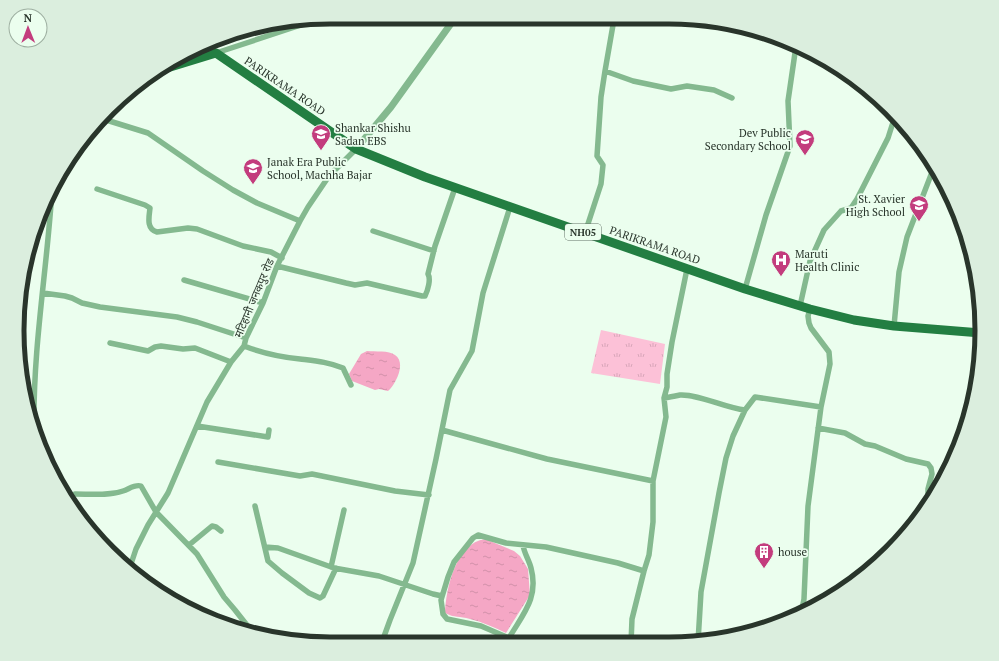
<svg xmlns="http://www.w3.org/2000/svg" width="999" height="661" viewBox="0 0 999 661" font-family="'PT Serif','Noto Sans Devanagari',serif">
<defs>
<pattern id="park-tufts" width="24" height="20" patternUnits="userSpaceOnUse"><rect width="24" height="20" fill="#fcc1d7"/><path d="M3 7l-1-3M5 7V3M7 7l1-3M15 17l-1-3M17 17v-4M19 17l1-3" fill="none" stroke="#d8a6b9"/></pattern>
<pattern id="water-ripples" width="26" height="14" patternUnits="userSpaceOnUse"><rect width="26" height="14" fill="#f5a7c5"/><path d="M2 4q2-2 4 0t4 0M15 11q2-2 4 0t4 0" fill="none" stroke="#d290a9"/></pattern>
</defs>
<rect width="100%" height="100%" fill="#ebfeee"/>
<path fill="url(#park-tufts)" d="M 601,330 L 665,344 L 660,384 L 591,373 Z"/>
<path fill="url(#water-ripples)" d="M 367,351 C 375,352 389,350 395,355 C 407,363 395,385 388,391 L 379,389 L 375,390 L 352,381 L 349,374 L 361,354 Z
M 485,539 L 514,551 L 520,556 L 528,569 L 530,595 L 506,633 C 494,627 482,622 470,619 C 459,616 455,618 445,613 C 446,588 456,543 485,539 Z"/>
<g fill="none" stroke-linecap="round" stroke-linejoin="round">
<path stroke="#84b98f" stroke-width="5.5" d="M 216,53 L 319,19
M 605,71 L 613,25 L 611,19
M 103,119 L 148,133 L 203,171 L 233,190 L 257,203 L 300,221
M 97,189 L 145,205 L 150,208 C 149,217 146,229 157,232 L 188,228 L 197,229 L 243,246 L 271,252 L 282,258
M 373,231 L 434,251
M 585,233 L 601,184 L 603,165 L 597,156 L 601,97 L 605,71 L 633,81 L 671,89 L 687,86 L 714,90 L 732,98
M 277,266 L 346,283 L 355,285 L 367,283 L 422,296 L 425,296 C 428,290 431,279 428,274 L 435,246 L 455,188
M 184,280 L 263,303
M 745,289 L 766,215 L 790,146 L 788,101 L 796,46
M 43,293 L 65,296 L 72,298 L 82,303 L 100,307 L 177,317 L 197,322 L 246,338
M 800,306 L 810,261 L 824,230 L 841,211 L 851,208 L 857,199 L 888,138 L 895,116
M 894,326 L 899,272 L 907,237 L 934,167
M 110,343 L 148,351 L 155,347 L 161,346 L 183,349 L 195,348 L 231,362
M 244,346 C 262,353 281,357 300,359 C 316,361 328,362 343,368 L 351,385
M 664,398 C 670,397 675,396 680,395 C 699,394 725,408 745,410 L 755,397 L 821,407
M 34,426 C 33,347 47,269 52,191
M 197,426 L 268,437 L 269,430
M 818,428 L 845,433 L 865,444 L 875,446 L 906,459 L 928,464 L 931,468 L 932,474 L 928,489 L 928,504
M 442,430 L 547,459 L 653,481
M 218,462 L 300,476 L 312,474 L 395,491 L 429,495
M 75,494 C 90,494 108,496 123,491 C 129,489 135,484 141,486 L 156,512 L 197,554 L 224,597 L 235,610 L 250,629
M 255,506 L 268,561 L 282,573 L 309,593 L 320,598 L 323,596 L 336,568
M 189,545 L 212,526 L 216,527 L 221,531
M 523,545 C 524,553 529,560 531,568 C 539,598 523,614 509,638 L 481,626 L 447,619 L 443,614 L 441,600 L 448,577 L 454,562 L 473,538 L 478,535 L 506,543 L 546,547 L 618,563 L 644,571
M 265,547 L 278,548 L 334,568 L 379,576 L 433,594 L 442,596
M 331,567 L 344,510
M 129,570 L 136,549 L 148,525 L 168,493 L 207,402 L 231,362 L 244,346 L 246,338 L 263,303 L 277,266 L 300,221 L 308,207 L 329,176 L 356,149
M 145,580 L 160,590
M 801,614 L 804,599 L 808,506 L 821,407 L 830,364 L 829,352 L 811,328 L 809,323 L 808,316 L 810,309
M 509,638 L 516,642
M 382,642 L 390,620 L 413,563 L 436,459 L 450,390 L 472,351 L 483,293 L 510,207
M 698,642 L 701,592 L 719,493 L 726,458 L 733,436 L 745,410
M 631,643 L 632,619 L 644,571 L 649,555 L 653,522 L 653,481 L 666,417 L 664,398 L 667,387 L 667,374 L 672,342 L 687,269"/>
<path stroke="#84b98f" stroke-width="7" d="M 205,46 L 216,53
M 356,149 L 391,107 L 455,18"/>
<path stroke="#237e42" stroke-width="9" d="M 154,72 L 216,53 L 356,149 L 425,177 L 745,289 L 810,309 L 854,320 L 894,326 L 981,333"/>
</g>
<defs>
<g id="school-pin" transform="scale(1)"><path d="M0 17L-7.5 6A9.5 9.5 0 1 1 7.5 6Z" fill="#c33c7d" stroke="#ebfeee"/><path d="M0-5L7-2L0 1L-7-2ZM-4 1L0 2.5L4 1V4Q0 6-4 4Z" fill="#fff"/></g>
<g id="hospital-pin" transform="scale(1)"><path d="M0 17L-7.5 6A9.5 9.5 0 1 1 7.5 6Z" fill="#c33c7d" stroke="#ebfeee"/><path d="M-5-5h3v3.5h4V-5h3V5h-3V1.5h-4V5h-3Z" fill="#fff"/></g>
<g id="building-pin" transform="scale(1)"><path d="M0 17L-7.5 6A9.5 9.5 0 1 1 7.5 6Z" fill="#c33c7d" stroke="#ebfeee"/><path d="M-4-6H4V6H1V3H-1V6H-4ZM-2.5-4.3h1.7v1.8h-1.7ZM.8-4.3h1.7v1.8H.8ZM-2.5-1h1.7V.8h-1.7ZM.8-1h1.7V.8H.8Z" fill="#fff"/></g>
</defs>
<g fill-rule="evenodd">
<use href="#school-pin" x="321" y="134"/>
<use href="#school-pin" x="805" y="139"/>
<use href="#school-pin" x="253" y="168"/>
<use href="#school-pin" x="919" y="205"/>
<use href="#hospital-pin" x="781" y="260"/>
<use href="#building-pin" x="764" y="552"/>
</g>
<g text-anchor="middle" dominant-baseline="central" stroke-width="3.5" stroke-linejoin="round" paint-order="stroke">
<rect fill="#ebfeee" stroke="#637166" stroke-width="1" x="565" y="224" width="36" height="16" rx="3"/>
<g font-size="10" font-weight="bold" fill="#29352b">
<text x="583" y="232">NH05</text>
</g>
<g font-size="11" fill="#29352b" stroke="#ebfeee">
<text transform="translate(285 86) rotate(34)">PARIKRAMA ROAD</text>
<text transform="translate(655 245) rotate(19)">PARIKRAMA ROAD</text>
<text transform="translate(254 298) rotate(-67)">मटिहानी जनकपुर रोड</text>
</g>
<g font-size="11" fill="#29352b" stroke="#ebfeee" text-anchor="start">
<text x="335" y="128">Shankar Shishu<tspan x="335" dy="13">Sadan EBS</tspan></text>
<text x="791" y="133" text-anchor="end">Dev Public<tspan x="791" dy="13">Secondary School</tspan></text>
<text x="267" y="162">Janak Era Public<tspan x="267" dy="13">School, Machha Bajar</tspan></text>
<text x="905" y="199" text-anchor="end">St. Xavier<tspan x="905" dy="13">High School</tspan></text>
<text x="795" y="254">Maruti<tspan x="795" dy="13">Health Clinic</tspan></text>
<text x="778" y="552">house</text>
</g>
</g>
<path d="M0 0H999V661H0ZM330 24H669A306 306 0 0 1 975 330V331A306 306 0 0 1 669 637H330A306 306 0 0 1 24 331V330A306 306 0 0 1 330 24Z" fill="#dbeede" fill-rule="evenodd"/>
<path fill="none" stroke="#29352b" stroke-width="5" d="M330 24H669A306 306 0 0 1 975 330V331A306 306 0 0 1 669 637H330A306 306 0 0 1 24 331V330A306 306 0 0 1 330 24Z"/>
<g transform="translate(28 28) rotate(359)"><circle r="19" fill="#ebfeee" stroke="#9daea0"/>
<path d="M0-3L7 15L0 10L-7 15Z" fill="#c33c7d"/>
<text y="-6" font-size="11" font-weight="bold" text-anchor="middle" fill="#29352b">N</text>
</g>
</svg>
